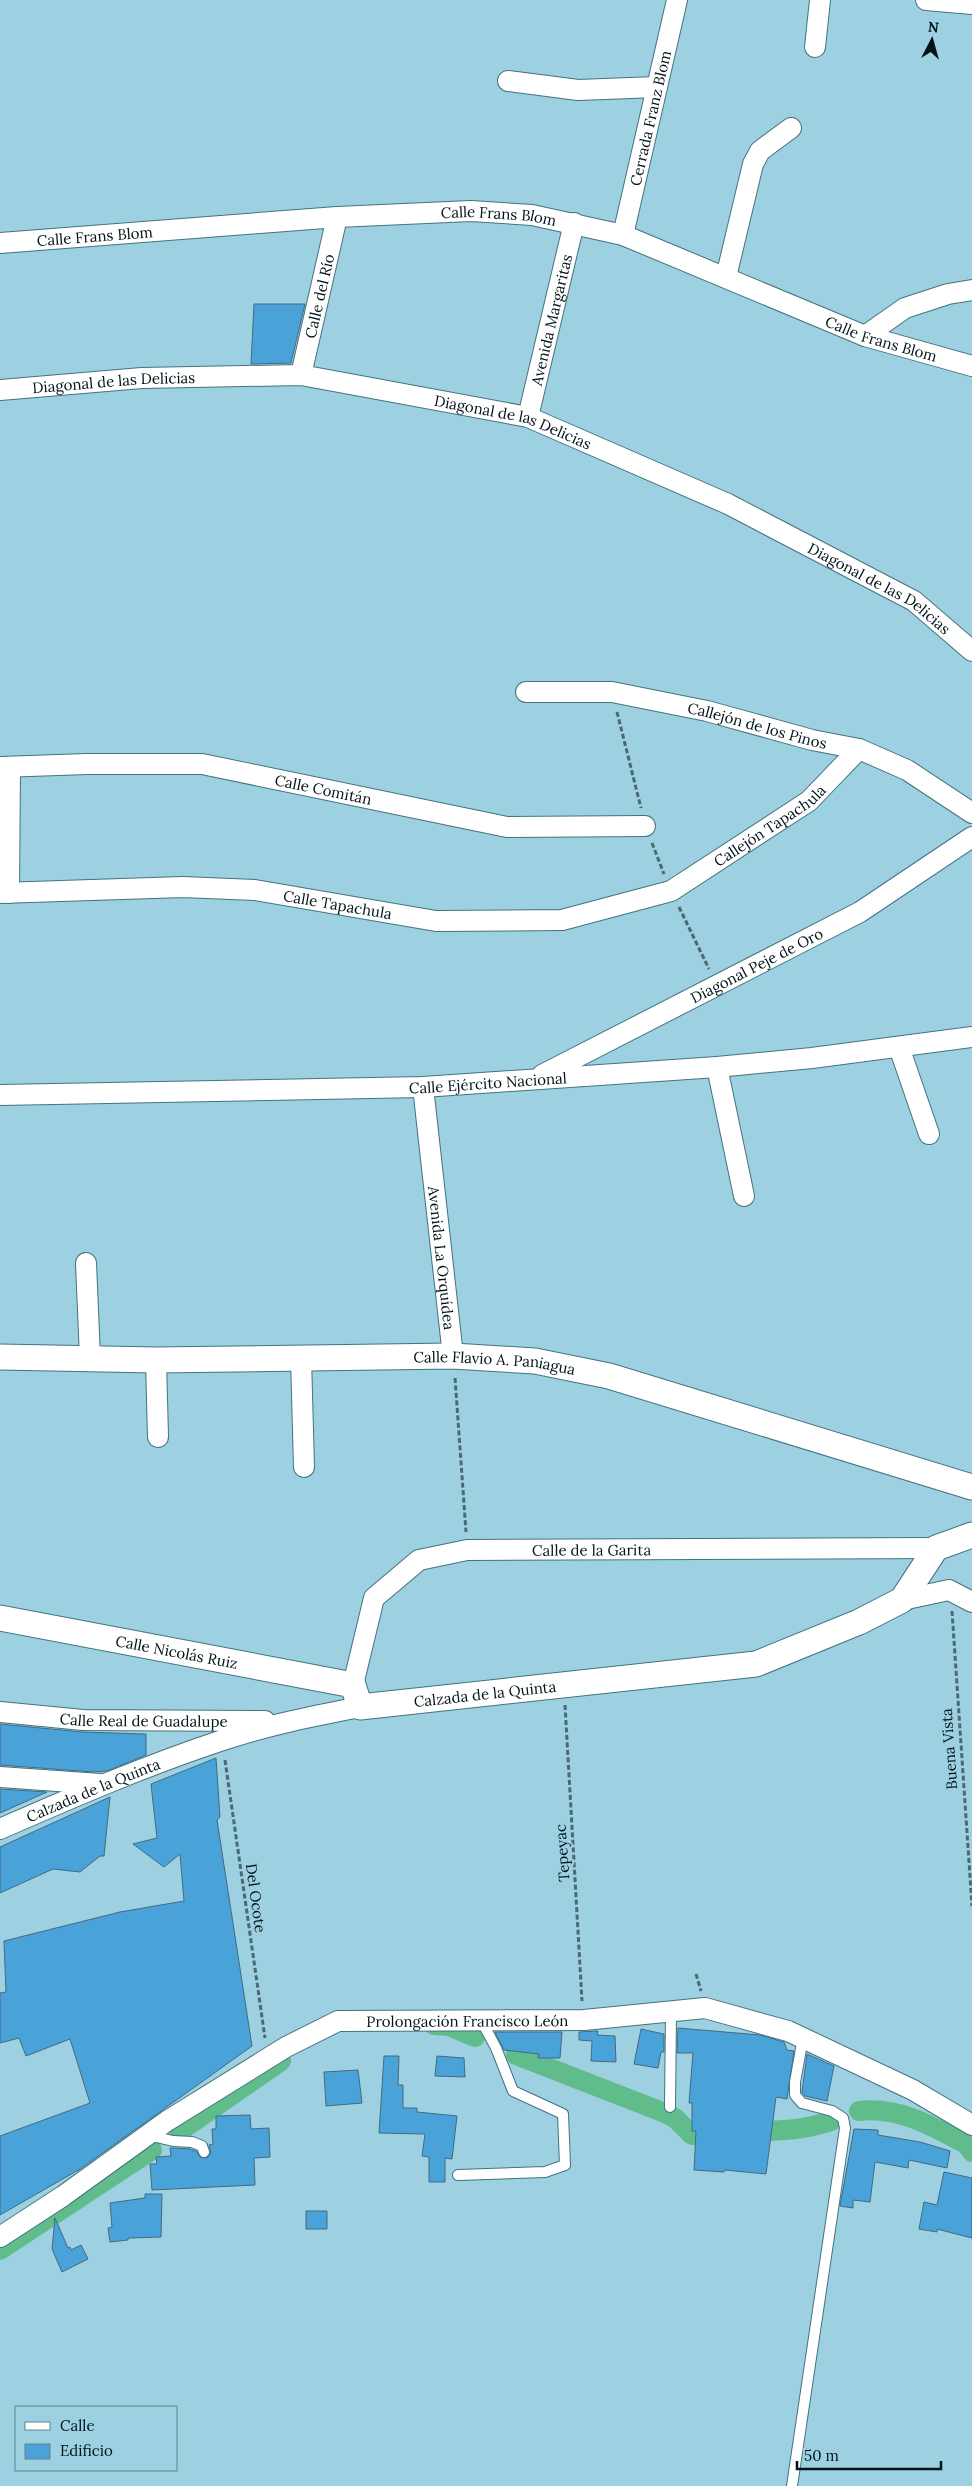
<svg xmlns="http://www.w3.org/2000/svg" width="972" height="2486" viewBox="0 0 972 2486" font-family="Lora,serif">
<rect width="100%" height="100%" fill="#9dd0e0"/>
<g fill="none" stroke-linecap="round" stroke-linejoin="round">
<path stroke="#60bd8b" stroke-width="20" d="M 434,2025 L 449,2026 L 475,2037
M 516,2055 L 665,2113 L 675,2118 L 692,2135 L 729,2136 L 733,2132 C 770,2130 795,2133 831,2121
M 859,2111 C 898,2106 932,2126 966,2144 L 972,2152
M 180,2131 L 281,2061
M 0,2250 L 152,2150"/>
</g>
<path fill="#4aa3d8" stroke="#446981" d="M 254,304 L 305,304 L 291,363 L 251,364 Z
M 0,1724 L 82,1732 L 146,1734 L 146,1755 L 107,1771 L 93,1772 L 0,1765 Z
M 216,1758 L 220,1817 L 217,1820 L 252,2046 L 80,2169 L 0,2215 L 0,2136 L 90,2103 L 70,2039 L 26,2056 L 19,2038 L 0,2043 L 0,1993 L 6,1992 L 4,1941 L 120,1912 L 184,1901 L 180,1854 L 164,1867 L 133,1844 L 157,1838 L 151,1784 Z
M 0,1789 L 47,1792 L 0,1813 Z
M 110,1797 L 104,1856 L 100,1856 L 80,1872 L 53,1869 L 0,1893 L 0,1847 Z
M 678,2028 L 760,2035 L 784,2042 L 787,2050 L 794,2051 L 787,2099 L 776,2097 L 766,2174 L 725,2170 L 724,2172 L 694,2170 L 696,2131 L 692,2131 L 692,2103 L 689,2103 L 693,2053 L 677,2053 Z
M 641,2029 L 664,2034 L 664,2052 L 661,2052 L 658,2068 L 634,2064 Z
M 598,2031 L 597,2035 L 615,2036 L 616,2062 L 591,2061 L 592,2041 L 579,2040 L 579,2032 Z
M 495,2032 L 562,2032 L 560,2058 L 538,2058 L 539,2054 L 504,2050 Z
M 807,2054 L 834,2066 L 827,2101 L 805,2096 L 802,2092 Z
M 384,2056 L 399,2056 L 398,2085 L 403,2085 L 403,2108 L 417,2108 L 417,2112 L 457,2116 L 452,2159 L 445,2158 L 445,2182 L 429,2182 L 429,2157 L 422,2156 L 425,2134 L 379,2133 Z
M 437,2056 L 464,2058 L 465,2077 L 435,2076 Z
M 358,2070 L 362,2103 L 326,2106 L 324,2072 Z
M 250,2115 L 251,2129 L 269,2128 L 270,2157 L 254,2158 L 255,2185 L 152,2190 L 150,2164 L 157,2164 L 156,2157 L 171,2156 L 170,2148 L 173,2148 L 190,2149 L 196,2151 L 200,2157 L 207,2158 L 211,2153 L 209,2145 L 213,2144 L 212,2129 L 216,2129 L 216,2116 Z
M 854,2129 L 878,2130 L 878,2135 L 920,2142 L 950,2151 L 947,2168 L 909,2160 L 908,2168 L 875,2162 L 870,2202 L 853,2200 L 853,2208 L 840,2206 Z
M 944,2172 L 972,2178 L 972,2238 L 937,2229 L 937,2232 L 919,2229 L 924,2202 L 937,2205 Z
M 145,2194 L 162,2194 L 161,2237 L 128,2238 L 128,2240 L 110,2242 L 108,2228 L 112,2227 L 110,2203 L 145,2198 Z
M 306,2211 L 327,2211 L 327,2229 L 306,2229 Z
M 55,2218 L 68,2248 L 70,2247 L 71,2250 L 81,2245 L 88,2259 L 62,2272 L 52,2249 Z"/>
<g fill="none" stroke-linecap="round" stroke-linejoin="round">
<g stroke="#437381" stroke-width="12">
<path id="service" d="M 670,2107 L 671,2012
M 148,2135 L 173,2141 L 192,2142 L 202,2146 L 204,2152
M 458,2175 L 545,2172 L 565,2165 L 563,2114 L 513,2091 L 496,2048 L 481,2020
M 792,2486 L 845,2128 L 843,2118 L 832,2111 L 802,2103 L 795,2095 L 795,2082 L 803,2038"/>
</g>
<g stroke="#437381" stroke-width="22">
<g id="minor">
<path d="M 926,0 L 972,4"/>
<path d="M 815,47 L 820,0"/>
<path d="M 508,81 L 578,90 L 657,87"/>
<path id="s1" d="M 623,235 L 677,0"/>
<path id="s2" d="M 0,243 L 337,217 L 471,211 L 532,215 L 623,235 L 865,336 L 972,366"/>
<path d="M 726,277 L 753,164 L 760,151 L 791,128"/>
<path d="M 865,336 L 905,308 L 948,294 L 972,290"/>
<path id="s3" d="M 301,375 L 337,217"/>
<path id="s4" d="M 0,390 L 142,378 L 301,375 L 528,417 L 728,504 L 914,601 L 972,651"/>
<path id="s5" d="M 528,417 L 574,223"/>
<path id="s6" d="M 526,692 L 612,692 L 707,711 L 812,740 L 859,749 L 907,770 L 972,813"/>
<path id="s7" d="M 0,767 L 87,764 L 202,764 L 507,827 L 645,826"/>
<path id="s8" d="M 0,893 L 183,887 L 255,890 L 436,921 L 562,920 L 671,891 L 809,801 L 859,749"/>
<path d="M 9,893 L 10,767"/>
<path d="M 899,1047 L 929,1134"/>
<path d="M 717,1067 L 744,1196"/>
<path id="s9" d="M 542,1075 L 860,912 L 972,837"/>
<path id="s10" d="M 423,1087 L 453,1356"/>
<path id="s11" d="M 0,1095 L 423,1087 L 717,1067 L 812,1058 L 972,1037"/>
<path d="M 86,1263 L 90,1358"/>
<path d="M 301,1358 L 304,1467"/>
<path d="M 156,1360 L 158,1437"/>
<path d="M 902,1600 L 949,1590 L 972,1602"/>
<path id="s12" d="M 353,1685 L 374,1598 L 419,1560 L 467,1550 L 936,1548"/>
<path id="s13" d="M 0,1712 L 83,1720 L 265,1721"/>
<path d="M 0,1777 L 100,1784"/>
<path id="s14" d="M 0,1829 C 73,1797 147,1765 223,1740 C 268,1725 314,1716 360,1707"/>
<path id="s15" d="M 0,2237 L 63,2196 L 167,2121 L 286,2047 L 338,2021 L 584,2020 L 705,2008 L 788,2031 L 913,2090 L 972,2125"/>
</g>
</g>
<g stroke="#437381" stroke-width="27">
<g id="tertiary">
<path id="s16" d="M 0,1357 L 156,1360 L 453,1356 L 535,1361 L 609,1376 L 972,1487"/>
<path id="s17" d="M 0,1618 L 353,1685 L 360,1707 L 756,1664 L 859,1622 L 902,1600 L 936,1548 L 972,1535"/>
</g>
</g>
<path stroke="#496a74" stroke-width="3" stroke-dasharray="5 2.5" stroke-linecap="butt" d="M 617,712 L 641,808
M 652,843 L 664,874
M 679,907 L 709,969
M 455,1378 L 466,1532
M 952,1611 L 972,1906
M 565,1705 L 582,2001
M 225,1760 L 265,2038
M 696,1974 L 701,1991"/>
<use href="#service" stroke="#fff" stroke-width="10"/>
<use href="#minor" stroke="#fff" stroke-width="20"/>
<use href="#tertiary" stroke="#fff" stroke-width="25"/>
</g>
<g text-anchor="middle" dominant-baseline="central" stroke-width="4" stroke-linejoin="round" paint-order="stroke">
<g font-size="15" fill="#021319" stroke="#9dd0e0">
<text stroke="none"><textPath href="#s1" startOffset="120">Cerrada Franz Blom</textPath></text>
<text stroke="none"><textPath href="#s2" startOffset="500">Calle Frans Blom</textPath></text>
<text stroke="none"><textPath href="#s2" startOffset="95">Calle Frans Blom</textPath></text>
<text stroke="none"><textPath href="#s3" startOffset="81">Calle del Río</textPath></text>
<text stroke="none"><textPath href="#s5" startOffset="100">Avenida Margaritas</textPath></text>
<text stroke="none"><textPath href="#s2" startOffset="905">Calle Frans Blom</textPath></text>
<text stroke="none"><textPath href="#s4" startOffset="114">Diagonal de las Delicias</textPath></text>
<text stroke="none"><textPath href="#s4" startOffset="519">Diagonal de las Delicias</textPath></text>
<text stroke="none"><textPath href="#s4" startOffset="924">Diagonal de las Delicias</textPath></text>
<text stroke="none"><textPath href="#s6" startOffset="235">Callejón de los Pinos</textPath></text>
<text stroke="none"><textPath href="#s7" startOffset="326">Calle Comitán</textPath></text>
<text stroke="none"><textPath href="#s8" startOffset="796">Callejón Tapachula</textPath></text>
<text stroke="none"><textPath href="#s8" startOffset="339">Calle Tapachula</textPath></text>
<text stroke="none"><textPath href="#s9" startOffset="241">Diagonal Peje de Oro</textPath></text>
<text stroke="none"><textPath href="#s11" startOffset="488">Calle Ejército Nacional</textPath></text>
<text stroke="none"><textPath href="#s10" startOffset="172">Avenida La Orquídea</textPath></text>
<text stroke="none"><textPath href="#s16" startOffset="495">Calle Flavio A. Paniagua</textPath></text>
<text stroke="none"><textPath href="#s12" startOffset="322">Calle de la Garita</textPath></text>
<text stroke="none"><textPath href="#s17" startOffset="180">Calle Nicolás Ruiz</textPath></text>
<text stroke="none"><textPath href="#s17" startOffset="508">Calzada de la Quinta</textPath></text>
<text stroke="none"><textPath href="#s13" startOffset="144">Calle Real de Guadalupe</textPath></text>
<text transform="translate(949 1749) rotate(-94)">Buena Vista</text>
<text stroke="none"><textPath href="#s14" startOffset="101">Calzada de la Quinta</textPath></text>
<text transform="translate(562 1853) rotate(-94)">Tepeyac</text>
<text transform="translate(256 1898) rotate(82)">Del Ocote</text>
<text stroke="none"><textPath href="#s15" startOffset="531">Prolongación Francisco León</textPath></text>
</g>
</g>
<rect x="15" y="2406" width="162" height="65" fill="#9dd0e0" stroke="#5f8490"/>
<rect x="25" y="2422" width="25" height="8" fill="#ffffff" stroke="#5f8490"/>
<text x="60" y="2431" font-size="15" fill="#021319">Calle</text>
<rect x="25" y="2444" width="25" height="15" fill="#4aa3d8" stroke="#5f8490"/>
<text x="60" y="2456" font-size="15" fill="#021319">Edificio</text>
<g transform="translate(932 40) rotate(6)" stroke="#9dd0e0" stroke-width="4" paint-order="stroke">
<path d="M0-4L9 19L0 12L-9 19Z" fill="#021319"/>
<text y="-8" font-size="14" font-weight="bold" text-anchor="middle" fill="#021319">N</text>
</g>
<path d="M797 2461v8h144v-8" fill="none" stroke="#021319" stroke-width="2.5"/>
<text x="804" y="2461" font-size="15" fill="#021319" stroke="#9dd0e0" stroke-width="4" paint-order="stroke">50 m</text>
</svg>
